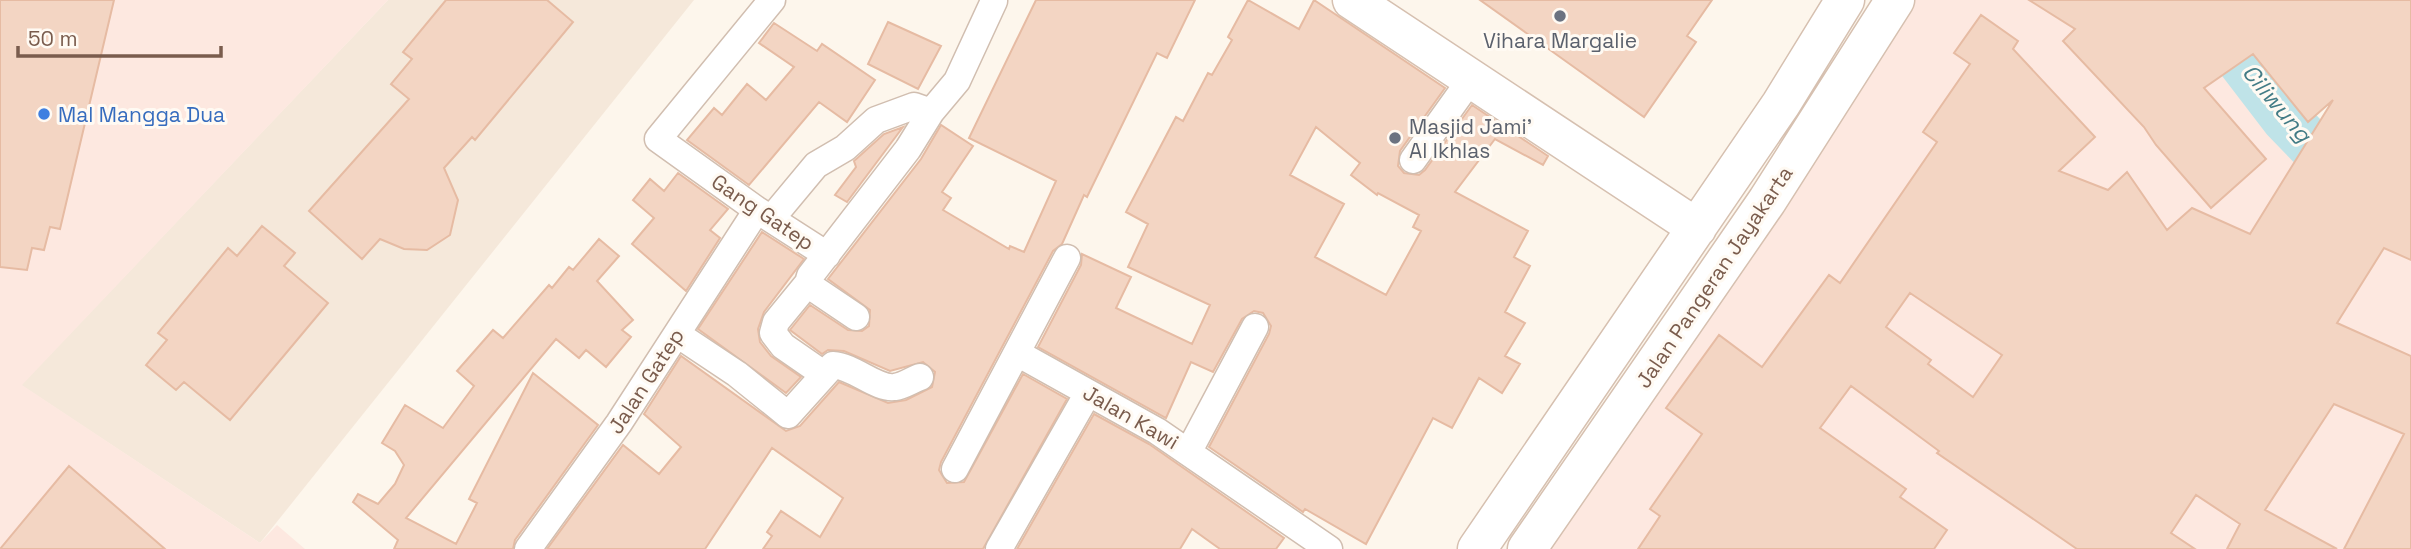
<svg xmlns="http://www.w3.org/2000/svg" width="2411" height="549" viewBox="0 0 2411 549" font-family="'Space Grotesk',sans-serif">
<rect width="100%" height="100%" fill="#fdf6ec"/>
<path fill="#f5e8da" d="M 388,0 L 694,0 L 260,543 L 21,385 Z"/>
<path fill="#fde8e0" d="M 0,0 L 388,0 L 22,385 L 260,543 L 277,525 L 305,549 L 0,549 Z
M 1896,0 L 2218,0 L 2292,140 L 2331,203 L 2411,221 L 2411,549 L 1528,549 Z"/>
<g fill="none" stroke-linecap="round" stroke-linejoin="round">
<path stroke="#bfe3e8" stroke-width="49" d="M 2210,0 L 2237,55 L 2286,119 L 2316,150 L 2355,164 L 2411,193"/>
</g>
<path fill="#f3d5c3" stroke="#e6bba3" stroke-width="2" fill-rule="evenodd" d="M 0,0 L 114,0 L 60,229 L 50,227 L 44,250 L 32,248 L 27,270 L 0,267 Z
M 446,0 L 547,0 L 573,22 L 475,140 L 472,137 L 444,168 L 458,200 L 450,235 L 427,250 L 404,249 L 380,239 L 362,259 L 309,211 L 409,99 L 391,84 L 412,59 L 403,52 Z
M 1036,0 L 1195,0 L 1167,58 L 1157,53 L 1087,197 L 1084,195 L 1062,244 L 1053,251 L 941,462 L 939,470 L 947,483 L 964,482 L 1023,374 L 1067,399 L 983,549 L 763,549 L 772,536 L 767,532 L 781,511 L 820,537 L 843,498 L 772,448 L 705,549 L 547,549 L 623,445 L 659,474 L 681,447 L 644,414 L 681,356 L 786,431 L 800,426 L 839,382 L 888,403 L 906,400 L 932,387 L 935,372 L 923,362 L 890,371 L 844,351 L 828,350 L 822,354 L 790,330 L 810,305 L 848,330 L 862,331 L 869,326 L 870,310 L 828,279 L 921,159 L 941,125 L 973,146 L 942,192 L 951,198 L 943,210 L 1009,249 L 1010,246 L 1024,252 L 1056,181 L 969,138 Z
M 1248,0 L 1299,29 L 1314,0 L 1445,88 L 1400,151 L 1398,166 L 1404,173 L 1419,175 L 1425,170 L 1472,105 L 1548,156 L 1543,165 L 1495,139 L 1455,192 L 1528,231 L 1514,257 L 1530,266 L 1505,312 L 1525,323 L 1505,356 L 1520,364 L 1502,393 L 1479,378 L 1452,428 L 1433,418 L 1366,544 L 1305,509 L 1303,512 L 1209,447 L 1269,334 L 1271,326 L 1263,313 L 1254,311 L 1242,319 L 1213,372 L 1191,362 L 1166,418 L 1038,347 L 1081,265 L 1082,254 L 1131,277 L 1116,308 L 1192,344 L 1210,305 L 1128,267 L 1148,224 L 1126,212 L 1176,117 L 1183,121 L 1208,73 L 1212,75 L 1232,40 L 1228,37 ZM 1316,127 L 1360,163 L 1351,175 L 1377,195 L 1378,193 L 1419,215 L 1413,227 L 1421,231 L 1386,295 L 1315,257 L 1344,204 L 1290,175 Z
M 1480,0 L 1712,0 L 1687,36 L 1696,42 L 1644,117 Z
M 2029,0 L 2411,0 L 2411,260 L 2384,248 L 2337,323 L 2411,356 L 2411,549 L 2344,549 L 2404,434 L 2334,404 L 2265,510 L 2337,549 L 2227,549 L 2240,524 L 2196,495 L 2171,533 L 2195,549 L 2077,549 L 1937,453 L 1939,451 L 1851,386 L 1820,428 L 1906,489 L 1900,497 L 1947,530 L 1934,549 L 1638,549 L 1660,516 L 1650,509 L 1702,434 L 1666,408 L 1719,335 L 1762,367 L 1829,275 L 1840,283 L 1937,142 L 1923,132 L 1970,64 L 1954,53 L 1981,15 L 2018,41 L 2013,49 L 2095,137 L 2059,171 L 2108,190 L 2127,172 L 2167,230 L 2192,208 L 2250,234 L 2333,100 L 2308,122 L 2253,54 L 2204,88 L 2266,159 L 2211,208 L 2156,145 L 2144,127 L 2063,41 L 2075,29 ZM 1910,293 L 2002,355 L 1973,397 L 1928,364 L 1931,360 L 1886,327 Z
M 888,22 L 941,46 L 918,89 L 868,64 Z
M 774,23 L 817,51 L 822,44 L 875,80 L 847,122 L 819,102 L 749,185 L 687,140 L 714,108 L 722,115 L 747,84 L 766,100 L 794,67 L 759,43 Z
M 903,127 L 847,202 L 835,195 L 856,167 L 854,161 L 884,134 Z
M 678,173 L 728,209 L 710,230 L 720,238 L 686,291 L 632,244 L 654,218 L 633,200 L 650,179 L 664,191 Z
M 262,226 L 295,253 L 284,266 L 328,303 L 230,420 L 184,382 L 176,390 L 146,365 L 167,340 L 158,333 L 228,248 L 237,256 Z
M 762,232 L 804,259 L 764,312 L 758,329 L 760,342 L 771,356 L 801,377 L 786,393 L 698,329 Z
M 599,239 L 619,256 L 597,281 L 633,320 L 622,330 L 631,337 L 606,367 L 586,350 L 579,358 L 556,339 L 406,518 L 456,544 L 477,503 L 469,499 L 533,373 L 598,425 L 515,540 L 513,549 L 394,549 L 398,540 L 353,502 L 358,494 L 378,504 L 395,484 L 404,465 L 395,451 L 382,443 L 405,405 L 443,428 L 474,386 L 457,371 L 493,330 L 503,338 L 549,285 L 552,288 L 569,267 L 573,270 Z
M 1094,414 L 1149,444 L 1284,538 L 1276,549 L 1220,549 L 1192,529 L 1180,549 L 1017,549 Z
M 69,466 L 165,549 L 0,549 Z"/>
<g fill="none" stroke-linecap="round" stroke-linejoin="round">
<g stroke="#d1beb0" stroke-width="29">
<path id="street" d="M 772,0 L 658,139 L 757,210 L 827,255
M 1413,160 L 1471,79
M 771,219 L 816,165 L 845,148 L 876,120 L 914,106 L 931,112
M 808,283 L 776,322 L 773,333 L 783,346 L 822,373
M 856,317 L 813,288 L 808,283 L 810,276 L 908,149 L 931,112 L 957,81 L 994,1
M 677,334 L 737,374 L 788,415 L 833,365 C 854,366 877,390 895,387 C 903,386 912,380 920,377
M 1017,353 L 1157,431 L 1329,549
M 1189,451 L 1255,327
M 955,469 L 1067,258
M 528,549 L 619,423 L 757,210
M 999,549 L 1088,393"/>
</g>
<g stroke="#d6c0b0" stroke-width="41">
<path id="secondary" d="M 1352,0 L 1697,228
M 1477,549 L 1781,104 L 1845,0
M 1527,549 L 1767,201 L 1895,0"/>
</g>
<use href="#street" stroke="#fff" stroke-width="26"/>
<use href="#secondary" stroke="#fff" stroke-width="38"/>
</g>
<g fill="#6b7280" stroke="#fffaf3" stroke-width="2.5">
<circle cx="1560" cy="16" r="7"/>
<circle cx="1395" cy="138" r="7"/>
</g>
<circle fill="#3f7fe0" stroke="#fffaf3" stroke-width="2.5" cx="44" cy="114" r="7"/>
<g text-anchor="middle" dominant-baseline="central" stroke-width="6" stroke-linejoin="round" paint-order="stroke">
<g font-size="21" fill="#5b616d" stroke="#fffaf3">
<text x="1560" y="40">Vihara Margalie</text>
<text x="1409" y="126" text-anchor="start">Masjid Jami'<tspan x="1409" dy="24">Al Ikhlas</tspan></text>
</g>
<g font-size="21" fill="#366cbe" stroke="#fffaf3" text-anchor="start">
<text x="58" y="114">Mal Mangga Dua</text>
</g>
<g font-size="21" fill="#7a5c4d" stroke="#fffaf3">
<text transform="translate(763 212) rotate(34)">Gang Gatep</text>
<text transform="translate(1714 277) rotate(-56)">Jalan Pangeran Jayakarta</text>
<text transform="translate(646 381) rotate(-57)">Jalan Gatep</text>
<text transform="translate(1131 417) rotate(30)">Jalan Kawi</text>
</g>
<g font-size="23" font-style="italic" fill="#437c86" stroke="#fffaf3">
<text transform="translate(2277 103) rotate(50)">Ciliwung</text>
</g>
</g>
<path d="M18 46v10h203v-10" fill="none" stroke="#7a5c4d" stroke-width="3.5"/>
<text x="28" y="46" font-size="21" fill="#7a5c4d" stroke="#fffaf3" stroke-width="5" paint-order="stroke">50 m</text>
</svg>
